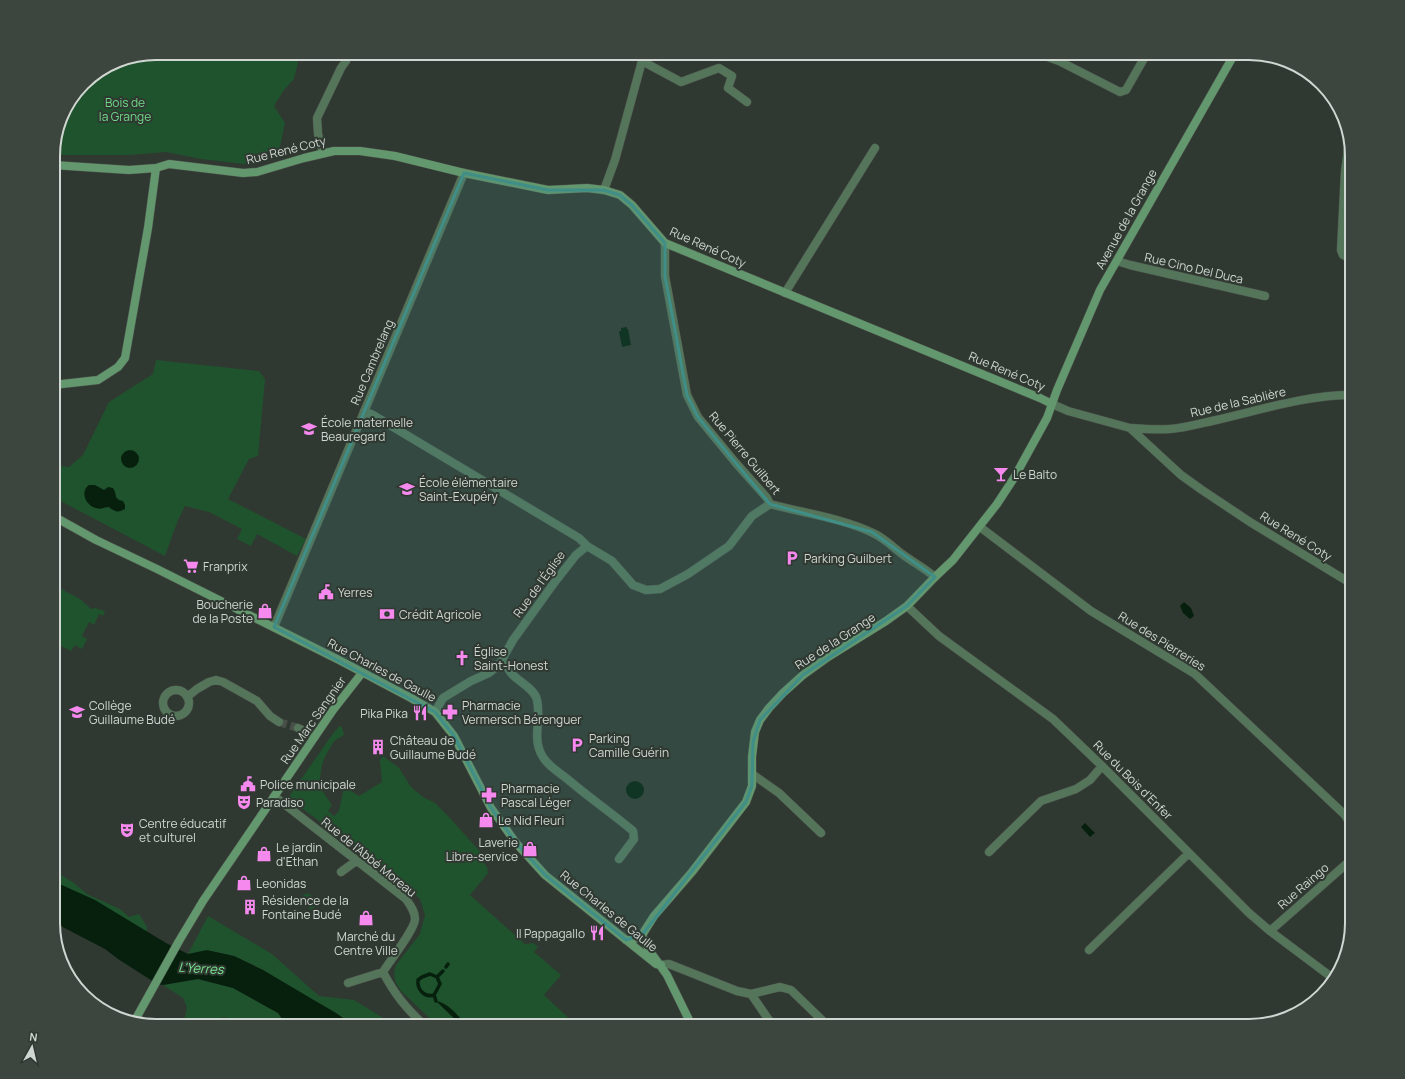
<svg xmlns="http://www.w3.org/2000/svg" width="1405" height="1079" viewBox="0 0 1405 1079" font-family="Manrope,sans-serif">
<rect width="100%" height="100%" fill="#303931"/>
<path fill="#1f532d" d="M 156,53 L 300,53 L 294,79 L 284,90 L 274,106 L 285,123 L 278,156 L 244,164 L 201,159 L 166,152 L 130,155 L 53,155 L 53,149 L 64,110 L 88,79 L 117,61 Z
M 156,360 L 259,371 L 265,379 L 258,456 L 249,459 L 228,499 L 306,539 L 297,556 L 257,534 L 251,546 L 237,539 L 242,529 L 209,512 L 185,506 L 178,520 L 165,556 L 53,497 L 53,465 L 69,467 L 83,455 L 109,402 L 153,374 Z
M 53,581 L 61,589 L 80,599 L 91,609 L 95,608 L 105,611 L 103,616 L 99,614 L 94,625 L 89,622 L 82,636 L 87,639 L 82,649 L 75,645 L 71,651 L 53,642 Z
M 340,726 L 342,727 L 344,735 L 334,741 L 326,755 L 322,764 L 319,786 L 332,805 L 328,811 L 334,816 L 339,811 L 344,787 L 359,796 L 382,782 L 380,760 L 383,756 L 399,768 L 411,787 L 423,797 L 435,803 L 448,816 L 484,856 L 480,859 L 487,867 L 488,873 L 470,895 L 525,944 L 533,943 L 538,947 L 534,952 L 561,975 L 544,995 L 577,1026 L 438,1026 L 401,991 L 395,981 L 394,972 L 396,965 L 420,934 L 425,915 L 420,899 L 399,880 L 288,798 L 334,732 Z
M 53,870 L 74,883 L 87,894 L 120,909 L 129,917 L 139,914 L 147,927 L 146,937 L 53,888 Z
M 307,893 L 319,900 L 316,906 L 310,910 L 307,902 L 303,899 L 302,896 Z
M 208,916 L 272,954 L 319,996 L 354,1000 L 396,1026 L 373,1026 L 371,1023 L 369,1026 L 354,1026 L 336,1013 L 311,999 L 263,970 L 234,956 L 211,951 L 188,954 Z
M 198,979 L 233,988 L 278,1013 L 285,1023 L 289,1026 L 268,1026 L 223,1017 L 206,1026 L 156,1026 L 147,1025 L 149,1020 L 177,1022 L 185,1017 L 187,1007 L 183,998 L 163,985 Z"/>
<path fill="#06200d" d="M 627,327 L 627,329 L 628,329 L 631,345 L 622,347 L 619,331 L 621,331 L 621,328 Z
M121 459a9 9 0 1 1 18 0a9 9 0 1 1-18 0Z
M 89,485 L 95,485 L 104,490 L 108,487 L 113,488 L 115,492 L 116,497 L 119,500 L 123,501 L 125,505 L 125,509 C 118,513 115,512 109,507 C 105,507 100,510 96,508 C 85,505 80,491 89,485 Z
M 1184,602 L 1191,608 L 1194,616 L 1190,619 L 1183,613 L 1180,606 Z
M626 790a9 9 0 1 1 18 0a9 9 0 1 1-18 0Z
M 1085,823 L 1095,833 L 1090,837 L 1081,827 Z
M 53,881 L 95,900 L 166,943 L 188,954 L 207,950 L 211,951 L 234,956 L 263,970 L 312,999 L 336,1013 L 354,1026 L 289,1026 L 285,1023 L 278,1013 L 233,988 L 198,979 L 163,985 L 157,984 L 118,959 L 105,949 L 53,922 Z
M 436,1001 C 449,1003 459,1017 467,1026 L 462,1026 Z"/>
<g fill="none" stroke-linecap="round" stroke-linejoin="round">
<path stroke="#06200d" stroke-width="3.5" d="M 446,967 L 448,964
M 434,995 C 424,998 417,989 418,980 L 422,977 L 430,974 L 437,977
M 436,1001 L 434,995 L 440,984 L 437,977 L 443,971"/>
<path stroke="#485149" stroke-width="8" stroke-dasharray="8 4" stroke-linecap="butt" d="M 279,722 L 298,728"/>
<g stroke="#4d554e" stroke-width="9">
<path id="street" d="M 1037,53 L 1059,61 L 1120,92 L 1126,90 L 1147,53
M 642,61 L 681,82 L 719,68 L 732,76 L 728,88 L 747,102
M 1349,142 L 1345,172 L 1341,250 L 1343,255 L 1352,259
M 323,153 L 318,134 L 317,118 L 341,68 L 346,61 L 348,53
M 604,190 L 615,160 L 642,61 L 645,53
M 665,243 L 665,276 L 687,395 L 698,417 L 735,462 L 767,498 L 770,504 C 803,513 842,518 873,533 C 884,538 892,546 902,554 C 913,562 924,568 935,577
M 1117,261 L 1130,265 L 1265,296
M 785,293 L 875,148
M 1052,404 L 1068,411 L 1130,428 L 1181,475 L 1202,490 L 1250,522 L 1352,584
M 364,411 L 373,415 L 579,538 L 587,546
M 1130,428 C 1143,429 1156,430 1170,429 C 1184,428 1198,424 1212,421 C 1258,411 1304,395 1352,395
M 980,527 L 1091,611 L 1195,674 L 1345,815 L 1352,826
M 907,606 L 939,636 L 1053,719 L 1102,766 L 1249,913 L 1270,931 L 1334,979
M 274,627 L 464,173
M 503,658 C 506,664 508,670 512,674 C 519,682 535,689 537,700 C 542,721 530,741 545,760 C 551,768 563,775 571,782 C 591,799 613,814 633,831 L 634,839 L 619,859
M163 703a13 13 0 1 1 26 0a13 13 0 1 1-26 0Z
M 187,697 L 197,689 L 209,682 L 216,680 L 223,682 L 257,701 L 270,716 L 279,722
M 435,712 L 443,698 L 471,681 L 489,673 L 499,665 L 513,640 L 554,583 L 576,555 L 587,546 L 612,561 L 633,585 L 646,590 L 660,589 L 688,574 L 729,546 L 752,516 L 770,504
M 298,728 L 315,736
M 752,774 L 779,793 L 821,833
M 274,796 L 406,899 C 410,905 415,911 415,919 C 415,929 389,962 383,972 C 395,995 406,1008 425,1026
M 989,852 L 1041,801 L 1076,789 L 1090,780 L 1102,766
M 341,872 L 356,861
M 1270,931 L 1352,859
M 1089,950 L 1189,853
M 661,965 L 669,964 L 737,991 L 751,994 L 780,987 L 791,990 L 824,1022 L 832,1026
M 348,983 L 383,972
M 751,994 L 773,1026"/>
</g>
<g stroke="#4d554e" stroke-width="9">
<path id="secondary" d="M 53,165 L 129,170 L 156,168 L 169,164 L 243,173 L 257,172 L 304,158 L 334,151 L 360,151 L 395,156 L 464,173 L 548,190 L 587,188 L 604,190 L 620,195 L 632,205 L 665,243 L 1040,398 L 1052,404
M 53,385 L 98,380 L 118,367 L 125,358 L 148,228 L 156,168
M 53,516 L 96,540 L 157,569 L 339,660 L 411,698 L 435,712 L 454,736 L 491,808 L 516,843 L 545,875 L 656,964 L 661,965
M 642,935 L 649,950 L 667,975 L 692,1026
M 626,940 L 633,940 L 642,935 L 654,916 L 692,872 L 746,802 L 752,786 L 752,757 L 755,732 L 760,720 L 769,708 L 783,693 L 803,675 L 828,657 L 886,621 L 907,606 L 935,577 L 953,560 L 997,504 L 1014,478 L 1047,418 L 1057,390 L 1100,290 L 1235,53
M 134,1022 L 179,941 L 203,901 L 333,710 L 362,673"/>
</g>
<use href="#street" stroke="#54755a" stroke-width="8"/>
<use href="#secondary" stroke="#63976d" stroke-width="8"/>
</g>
<path fill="#3f8e87" fill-opacity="0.2" stroke="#3f8e87" stroke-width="3" stroke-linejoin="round" d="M 464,173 L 548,190 L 604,190 L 620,195 L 632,205 L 665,243 L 665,276 L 687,395 L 698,417 L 735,462 L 770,504 L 872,532 L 935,577 L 907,606 L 803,675 L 760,720 L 753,742 L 752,786 L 746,802 L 642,935 L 626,940 L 545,875 L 516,843 L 491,808 L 454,736 L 435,712 L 274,627 Z"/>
<defs>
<g id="school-bare" transform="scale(1.2)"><path d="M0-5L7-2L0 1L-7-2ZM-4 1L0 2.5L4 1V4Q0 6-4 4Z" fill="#f589ee" stroke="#303931" stroke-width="2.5" paint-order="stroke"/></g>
<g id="bar-bare" transform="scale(1.2)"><path d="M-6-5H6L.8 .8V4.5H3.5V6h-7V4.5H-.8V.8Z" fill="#f589ee" stroke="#303931" stroke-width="2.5" paint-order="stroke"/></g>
<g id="parking-bare" transform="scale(1.2)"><path d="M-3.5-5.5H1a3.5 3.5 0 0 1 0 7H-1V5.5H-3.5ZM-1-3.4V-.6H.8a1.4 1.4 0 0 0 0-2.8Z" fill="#f589ee" stroke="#303931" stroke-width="2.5" paint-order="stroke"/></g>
<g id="supermarket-bare" transform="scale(1.2)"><path d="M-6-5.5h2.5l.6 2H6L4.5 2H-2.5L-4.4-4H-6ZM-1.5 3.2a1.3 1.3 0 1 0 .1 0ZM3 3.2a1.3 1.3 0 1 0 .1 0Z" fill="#f589ee" stroke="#303931" stroke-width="2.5" paint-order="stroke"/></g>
<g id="civic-bare" transform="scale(1.2)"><path d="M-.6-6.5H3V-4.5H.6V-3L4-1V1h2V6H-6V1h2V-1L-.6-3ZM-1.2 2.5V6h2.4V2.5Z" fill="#f589ee" stroke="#303931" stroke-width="2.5" paint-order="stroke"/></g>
<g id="shop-bare" transform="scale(1.2)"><path d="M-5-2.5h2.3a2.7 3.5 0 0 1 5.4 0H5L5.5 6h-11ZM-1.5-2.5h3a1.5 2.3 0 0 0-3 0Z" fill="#f589ee" stroke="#303931" stroke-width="2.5" paint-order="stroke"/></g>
<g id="bank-bare" transform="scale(1.2)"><path d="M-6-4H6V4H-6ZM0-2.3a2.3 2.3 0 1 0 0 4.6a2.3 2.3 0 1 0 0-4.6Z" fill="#f589ee" stroke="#303931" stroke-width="2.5" paint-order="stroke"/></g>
<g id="church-bare" transform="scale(1.2)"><path d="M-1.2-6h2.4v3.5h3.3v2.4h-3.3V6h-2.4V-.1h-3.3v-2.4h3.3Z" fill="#f589ee" stroke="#303931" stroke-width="2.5" paint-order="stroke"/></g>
<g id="pharmacy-bare" transform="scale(1.2)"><path d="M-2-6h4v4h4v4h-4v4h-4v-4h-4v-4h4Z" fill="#f589ee" stroke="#303931" stroke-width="2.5" paint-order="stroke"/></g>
<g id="restaurant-bare" transform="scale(1.2)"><path d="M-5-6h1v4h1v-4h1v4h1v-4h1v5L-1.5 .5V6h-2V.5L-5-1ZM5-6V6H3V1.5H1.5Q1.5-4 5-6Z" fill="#f589ee" stroke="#303931" stroke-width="2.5" paint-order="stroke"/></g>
<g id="building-bare" transform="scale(1.2)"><path d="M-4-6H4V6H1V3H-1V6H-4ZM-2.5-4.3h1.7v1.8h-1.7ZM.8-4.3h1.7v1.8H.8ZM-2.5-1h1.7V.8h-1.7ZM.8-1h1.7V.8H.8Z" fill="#f589ee" stroke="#303931" stroke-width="2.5" paint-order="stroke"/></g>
<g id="theatre-bare" transform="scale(1.2)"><path d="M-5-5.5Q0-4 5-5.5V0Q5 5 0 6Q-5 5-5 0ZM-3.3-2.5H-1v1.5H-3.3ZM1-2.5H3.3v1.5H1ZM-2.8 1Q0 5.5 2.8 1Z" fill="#f589ee" stroke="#303931" stroke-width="2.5" paint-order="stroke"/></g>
</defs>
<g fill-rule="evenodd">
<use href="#school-bare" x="309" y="429"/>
<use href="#bar-bare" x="1001" y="474"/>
<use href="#school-bare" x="407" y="489"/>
<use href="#parking-bare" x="792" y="558"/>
<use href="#supermarket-bare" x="191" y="566"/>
<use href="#civic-bare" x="326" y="592"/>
<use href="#shop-bare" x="265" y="611"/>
<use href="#bank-bare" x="387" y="614"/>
<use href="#church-bare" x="462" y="658"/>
<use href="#school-bare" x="77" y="712"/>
<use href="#pharmacy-bare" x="450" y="712"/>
<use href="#restaurant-bare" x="420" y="713"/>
<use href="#parking-bare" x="577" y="745"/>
<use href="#building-bare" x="378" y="747"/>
<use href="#civic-bare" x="248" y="784"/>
<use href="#pharmacy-bare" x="489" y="795"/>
<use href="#theatre-bare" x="244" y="802"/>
<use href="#shop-bare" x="486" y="820"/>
<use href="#theatre-bare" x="127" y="830"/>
<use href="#shop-bare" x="530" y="849"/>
<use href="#shop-bare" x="264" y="854"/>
<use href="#shop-bare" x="244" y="883"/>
<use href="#building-bare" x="250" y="907"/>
<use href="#shop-bare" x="366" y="918"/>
<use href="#restaurant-bare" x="597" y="933"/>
</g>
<g text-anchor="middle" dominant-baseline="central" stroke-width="4" stroke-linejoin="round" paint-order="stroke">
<g font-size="12" fill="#6dd987" stroke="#303931">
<text x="125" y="102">Bois de<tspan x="125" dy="14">la Grange</tspan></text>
</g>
<g font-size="12" fill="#d0d6d1" stroke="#303931">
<text transform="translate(286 150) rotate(-14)">Rue René Coty</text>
<text transform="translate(1126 219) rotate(-61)">Avenue de la Grange</text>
<text transform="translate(708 247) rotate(24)">Rue René Coty</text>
<text transform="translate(1194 268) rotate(13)">Rue Cino Del Duca</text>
<text transform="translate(372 362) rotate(-67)">Rue Cambrelang</text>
<text transform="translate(1007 371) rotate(23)">Rue René Coty</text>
<text transform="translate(1238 402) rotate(-13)">Rue de la Sablière</text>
<text transform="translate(745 453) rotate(50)">Rue Pierre Guilbert</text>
<text transform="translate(1296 536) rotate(32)">Rue René Coty</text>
<text transform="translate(539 584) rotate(-54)">Rue de l'Église</text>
<text transform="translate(835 641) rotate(-33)">Rue de la Grange</text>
<text transform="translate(1162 641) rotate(32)">Rue des Pierreries</text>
<text transform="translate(382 670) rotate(28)">Rue Charles de Gaulle</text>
<text transform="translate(313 720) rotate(-55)">Rue Marc Sangnier</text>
<text transform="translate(1133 780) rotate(45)">Rue du Bois d'Enfer</text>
<text transform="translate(369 857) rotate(39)">Rue de l'Abbé Moreau</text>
<text transform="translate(1303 886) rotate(-41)">Rue Raingo</text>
<text transform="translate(609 911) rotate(39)">Rue Charles de Gaulle</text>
</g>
<g font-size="12" fill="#d0d6d1" stroke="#303931" text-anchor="start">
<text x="321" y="422">École maternelle<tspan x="321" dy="14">Beauregard</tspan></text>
<text x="1013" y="474">Le Balto</text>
<text x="419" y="482">École élémentaire<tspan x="419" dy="14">Saint-Exupéry</tspan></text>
<text x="804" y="558">Parking Guilbert</text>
<text x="203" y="566">Franprix</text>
<text x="338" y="592">Yerres</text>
<text x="253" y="604" text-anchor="end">Boucherie<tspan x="253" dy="14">de la Poste</tspan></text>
<text x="399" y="614">Crédit Agricole</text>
<text x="474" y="651">Église<tspan x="474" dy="14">Saint-Honest</tspan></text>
<text x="89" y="705">Collège<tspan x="89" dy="14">Guillaume Budé</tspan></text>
<text x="462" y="705">Pharmacie<tspan x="462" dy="14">Vermersch Bérenguer</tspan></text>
<text x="408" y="713" text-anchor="end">Pika Pika</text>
<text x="589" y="738">Parking<tspan x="589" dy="14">Camille Guérin</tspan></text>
<text x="390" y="740">Château de<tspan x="390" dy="14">Guillaume Budé</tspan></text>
<text x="260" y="784">Police municipale</text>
<text x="501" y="788">Pharmacie<tspan x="501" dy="14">Pascal Léger</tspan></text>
<text x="256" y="802">Paradiso</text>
<text x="498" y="820">Le Nid Fleuri</text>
<text x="139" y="823">Centre éducatif<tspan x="139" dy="14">et culturel</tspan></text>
<text x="518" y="842" text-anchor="end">Laverie<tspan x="518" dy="14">Libre-service</tspan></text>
<text x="276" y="847">Le jardin<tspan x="276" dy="14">d'Ethan</tspan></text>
<text x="256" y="883">Leonidas</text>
<text x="262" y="900">Résidence de la<tspan x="262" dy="14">Fontaine Budé</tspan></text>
<text x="585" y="933" text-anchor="end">Il Pappagallo</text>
<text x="366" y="936" text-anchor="middle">Marché du<tspan x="366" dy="14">Centre Ville</tspan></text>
</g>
<g font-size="13" font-style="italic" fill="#78e491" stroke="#303931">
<text transform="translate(201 968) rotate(3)">L'Yerres</text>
</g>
</g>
<path d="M0 0H1405V1079H0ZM156 60H1249A96 96 0 0 1 1345 156V923A96 96 0 0 1 1249 1019H156A96 96 0 0 1 60 923V156A96 96 0 0 1 156 60Z" fill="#3d463e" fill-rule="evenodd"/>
<path fill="none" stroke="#d0d6d1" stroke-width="2" d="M156 60H1249A96 96 0 0 1 1345 156V923A96 96 0 0 1 1249 1019H156A96 96 0 0 1 60 923V156A96 96 0 0 1 156 60Z"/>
<g transform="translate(32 1047) rotate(8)" stroke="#303931" stroke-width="3" paint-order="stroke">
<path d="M0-3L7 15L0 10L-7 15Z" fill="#d0d6d1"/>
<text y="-6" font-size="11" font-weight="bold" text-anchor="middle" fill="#d0d6d1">N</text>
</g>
</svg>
